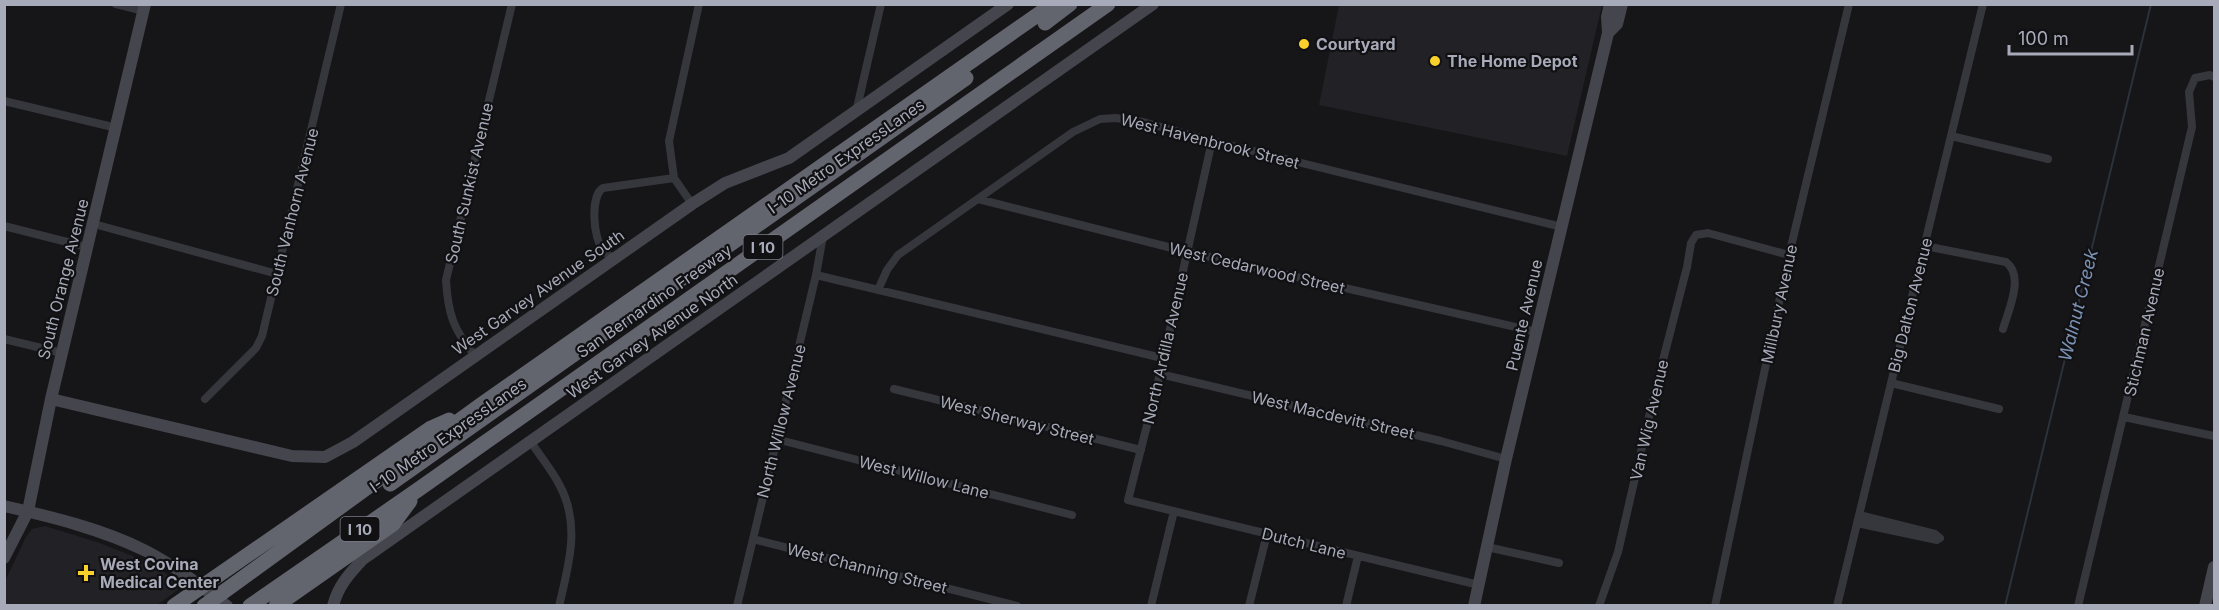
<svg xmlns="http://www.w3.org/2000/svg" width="2219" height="610" viewBox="0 0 2219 610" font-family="Inter,sans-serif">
<rect width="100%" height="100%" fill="#161518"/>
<path fill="#222125" d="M 1339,5 L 1602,5 L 1567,156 L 1319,105 Z
M 45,526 L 97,542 L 153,564 L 183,586 L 157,605 L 5,605 L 5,581 L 26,537 L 32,529 Z"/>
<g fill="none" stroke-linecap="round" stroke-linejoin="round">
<path stroke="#2b323c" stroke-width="2" d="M 2005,606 L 2151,4"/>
<path stroke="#36363d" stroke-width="8" d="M 116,4 L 144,11
M 4,101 L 117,128
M 856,112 L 881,4
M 1951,136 L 2048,159
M 1212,141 L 1160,374 L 1128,500 L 1479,585
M 978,199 L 1188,252 L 1537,332
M 692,204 L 674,178 L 669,141 L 699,4
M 94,224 L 277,274
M 4,226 L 87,247
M 1925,246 L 2006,262 C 2025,276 2008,311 2003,329
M 614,259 C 610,256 605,253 603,250 C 593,238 590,196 603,188 L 674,178
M 816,275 L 1162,358
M 878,290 L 887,270 L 898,255 L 1073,132 L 1100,119 L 1116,118 L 1143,122 L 1212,141 L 1562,227
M 4,339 L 62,353
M 475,356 C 453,329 448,314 446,280 L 512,4
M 1160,374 L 1441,441 L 1506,459
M 1891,383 L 1999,409
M 894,389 L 1141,450
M 205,399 L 256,348 L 262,336 L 341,4
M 2124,417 L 2214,436
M 776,439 L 1072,515
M 531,442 C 540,456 551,469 559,484 C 581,524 569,564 559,606
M 1857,523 L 1937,540 L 1940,538 L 1935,534 L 1859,515
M 753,539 L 1017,606
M 1487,547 L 1559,563
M 737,606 L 816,275 L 823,236
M 1151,606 L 1174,511
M 1249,606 L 1267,534
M 1346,606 L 1358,556
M 1599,606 L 1618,552 L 1654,395 L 1687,267 L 1691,243 L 1696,235 L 1708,233 L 1789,255
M 1715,606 L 1789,255 L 1849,4
M 1837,606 L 1983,4
M 2078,606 L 2192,127 L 2189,92 L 2195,78 L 2210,75 L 2214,77"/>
<path stroke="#44454d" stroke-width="12" d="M 1608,33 L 1617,24 L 1622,4
M 51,399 L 292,456 L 325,457 L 353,442 L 692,204 L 725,183 L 789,158 L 1008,4
M 4,506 C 52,517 102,529 146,551 C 175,566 201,586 227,606
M 4,558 L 28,511 L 51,399 L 145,4
M 333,606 C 338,586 349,574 363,559 L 1153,4
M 1474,606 L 1506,459 L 1608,33 L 1607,17 L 1610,4
M 2205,606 L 2214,567"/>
<path stroke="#62646e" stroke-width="15" d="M 1045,23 L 1070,4
M 390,484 L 966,78
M 174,606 L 431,428 L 449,420
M 204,606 L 482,404 L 1053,4
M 250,606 L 419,489 L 1108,4
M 276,606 L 393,524 L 410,501"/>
</g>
<g fill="#fad12a" stroke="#111013" stroke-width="2">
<circle cx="1304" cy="44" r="6"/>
<circle cx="1435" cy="61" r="6"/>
<path d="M83 564h6v6h6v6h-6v6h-6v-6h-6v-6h6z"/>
</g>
<g text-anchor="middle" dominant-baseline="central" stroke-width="4.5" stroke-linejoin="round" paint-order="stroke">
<g fill="#111013" stroke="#7a7c86" stroke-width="1.5">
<rect x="743.5" y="235" width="39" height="24" rx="4.5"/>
<rect x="340.5" y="517" width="39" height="24" rx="4.5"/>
</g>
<g font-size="15" font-weight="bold" fill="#a7aab8">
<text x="763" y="247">I 10</text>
<text x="360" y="529">I 10</text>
</g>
<g font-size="16" font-weight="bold" fill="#a7aab8" stroke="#111013" text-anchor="start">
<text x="1316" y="44">Courtyard</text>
<text x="1447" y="61">The Home Depot</text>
<text x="100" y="564">West Covina<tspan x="100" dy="18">Medical Center</tspan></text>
</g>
<g font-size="16" fill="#a7aab8" stroke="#111013">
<text transform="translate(1210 141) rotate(14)">West Havenbrook Street</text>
<text transform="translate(846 156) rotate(-35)">I-10 Metro ExpressLanes</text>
<text transform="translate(469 183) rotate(-77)">South Sunkist Avenue</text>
<text transform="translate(292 212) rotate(-76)">South Vanhorn Avenue</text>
<text transform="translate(1257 268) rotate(13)">West Cedarwood Street</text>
<text transform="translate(63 279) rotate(-76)">South Orange Avenue</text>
<text transform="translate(538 292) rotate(-35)">West Garvey Avenue South</text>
<text transform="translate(654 301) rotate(-35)">San Bernardino Freeway</text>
<text transform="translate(1779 304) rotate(-78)">Millbury Avenue</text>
<text transform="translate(1910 305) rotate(-76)">Big Dalton Avenue</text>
<text transform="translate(1524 315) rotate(-77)">Puente Avenue</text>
<text transform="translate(2144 332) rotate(-77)">Stichman Avenue</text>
<text transform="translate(652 336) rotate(-35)">West Garvey Avenue North</text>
<text transform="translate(1165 348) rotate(-77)">North Ardilla Avenue</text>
<text transform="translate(1333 415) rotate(13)">West Macdevitt Street</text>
<text transform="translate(1017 420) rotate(14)">West Sherway Street</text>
<text transform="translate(1649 420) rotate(-77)">Van Wig Avenue</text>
<text transform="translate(781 421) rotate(-76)">North Willow Avenue</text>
<text transform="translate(448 435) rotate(-35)">I-10 Metro ExpressLanes</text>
<text transform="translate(924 477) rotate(14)">West Willow Lane</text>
<text transform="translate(1304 543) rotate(14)">Dutch Lane</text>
<text transform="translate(867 568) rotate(14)">West Channing Street</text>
</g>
<g font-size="18" font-style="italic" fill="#7c93b5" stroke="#111013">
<text transform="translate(2078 305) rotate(-76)">Walnut Creek</text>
</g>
</g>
<rect width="2219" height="610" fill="none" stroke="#a7aab8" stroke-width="12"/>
<path d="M2009 45v9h123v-9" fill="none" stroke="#a7aab8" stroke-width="3"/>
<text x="2018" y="45" font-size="18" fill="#a7aab8" stroke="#111013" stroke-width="4.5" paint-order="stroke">100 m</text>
</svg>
